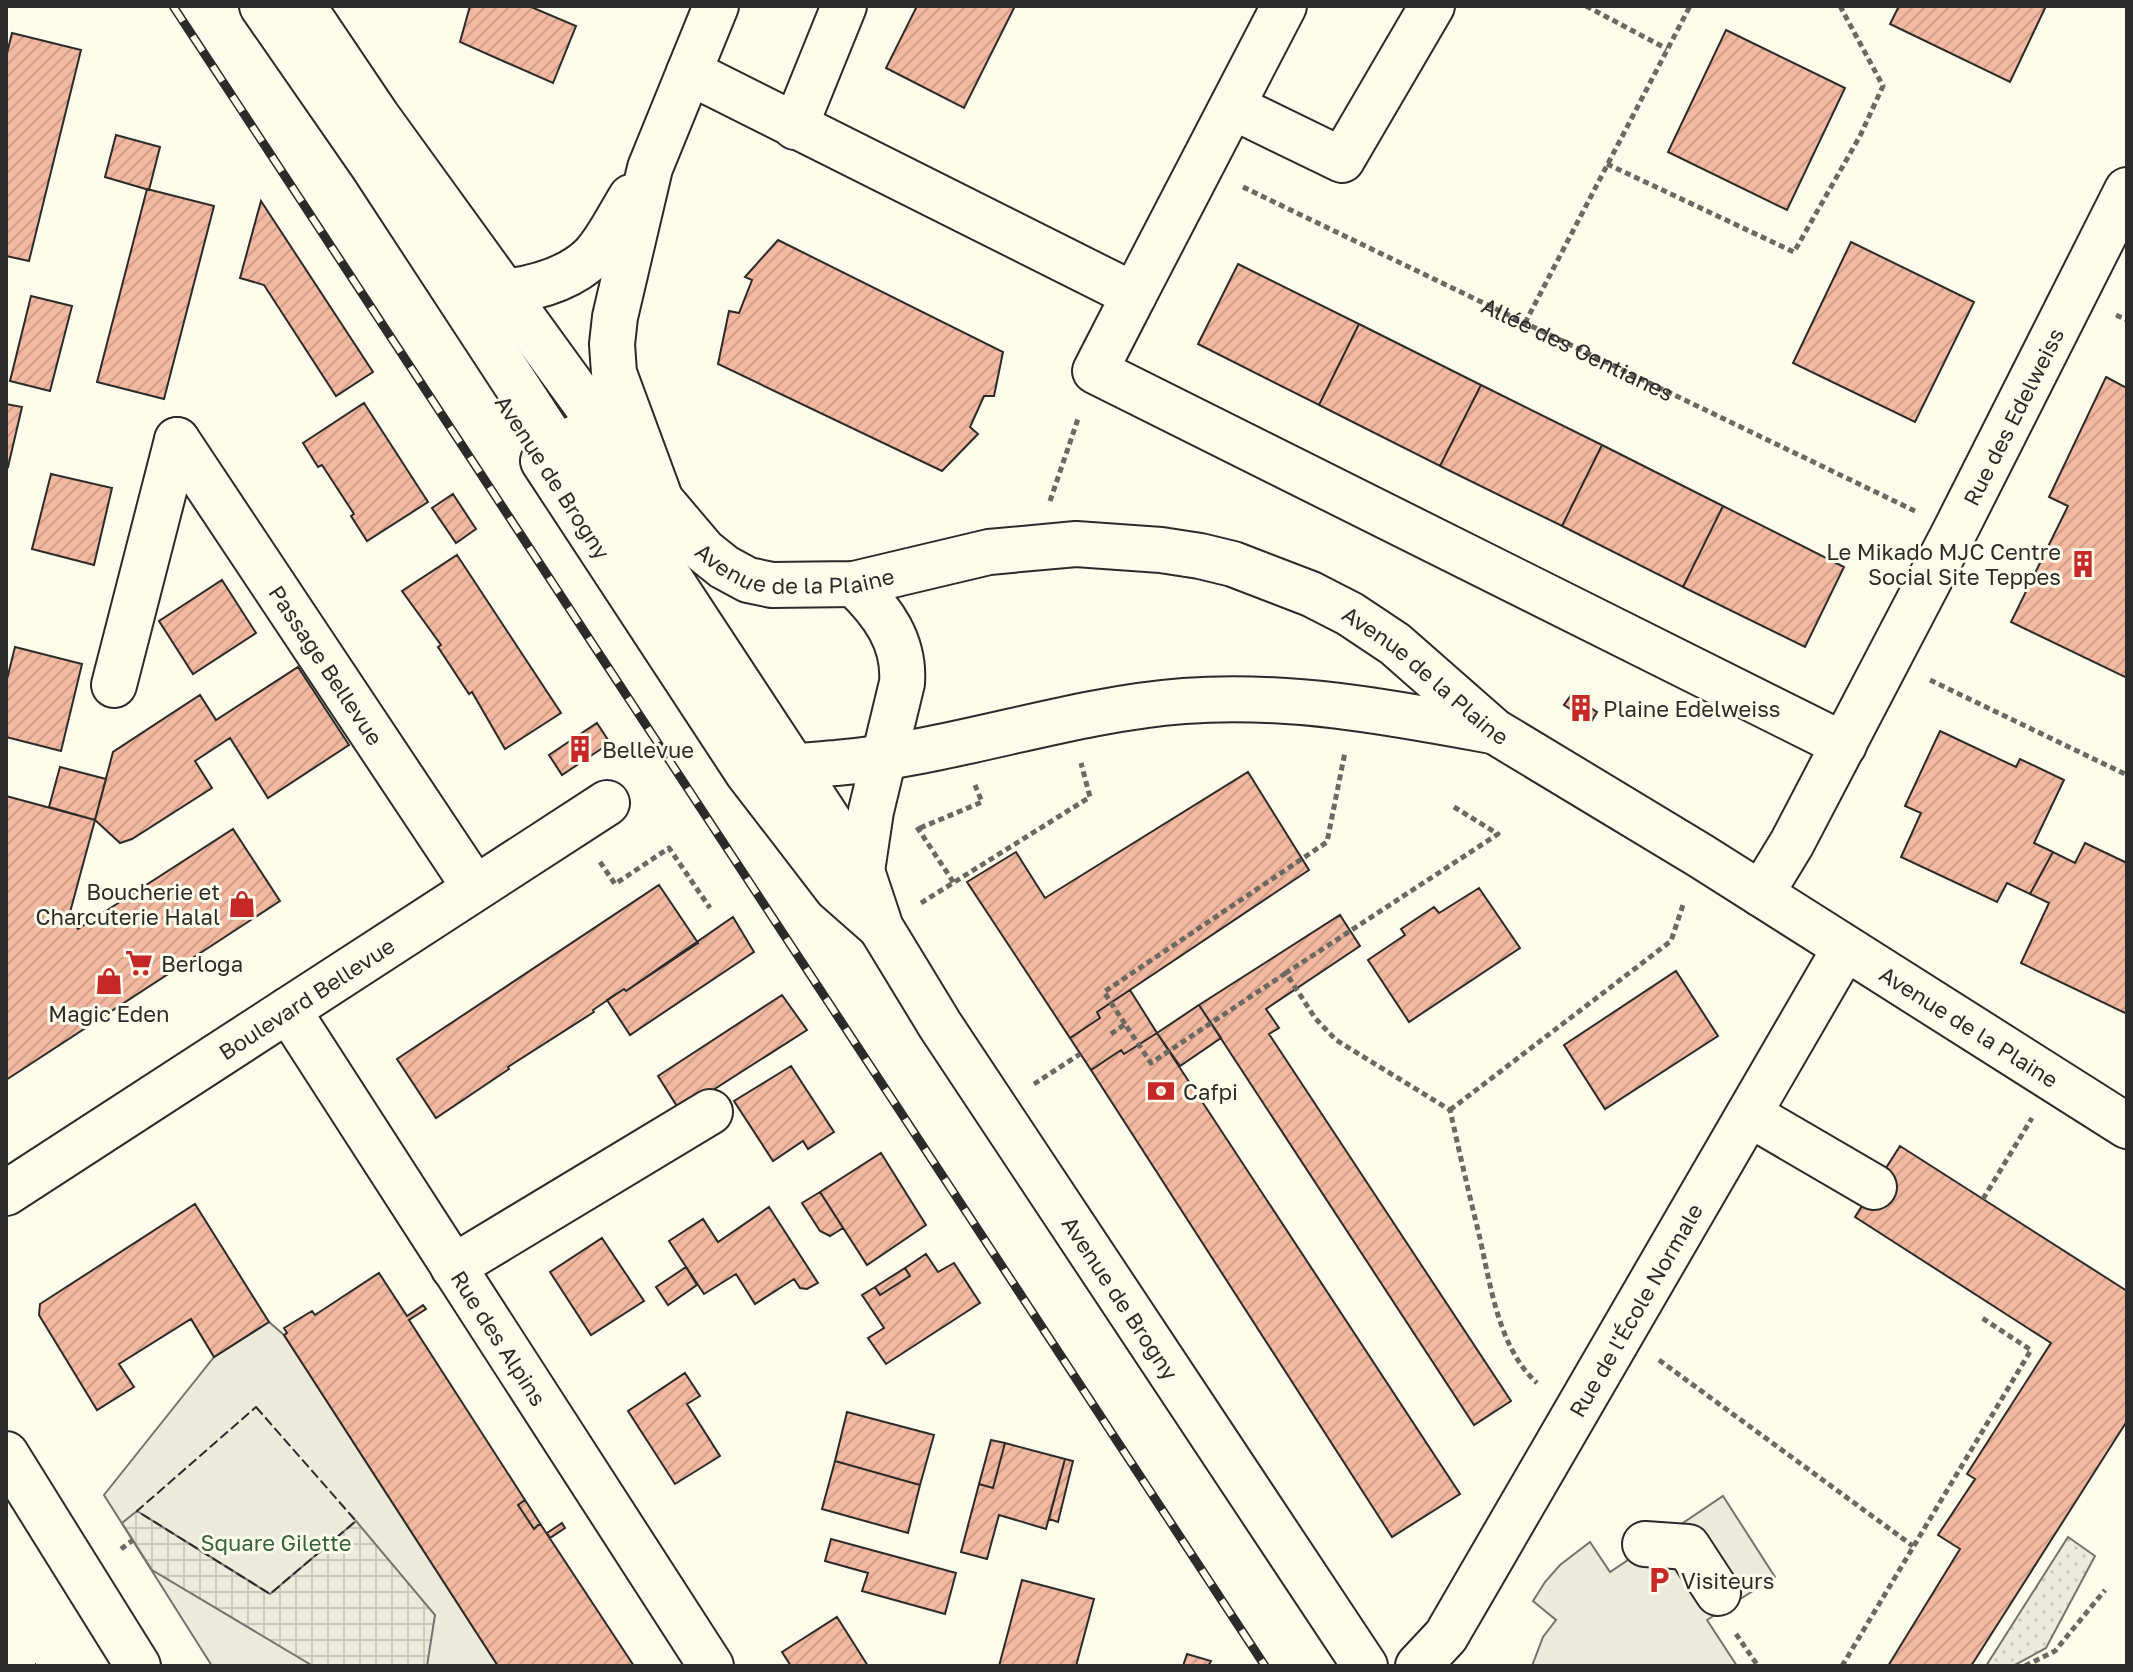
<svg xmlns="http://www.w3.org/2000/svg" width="2133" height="1672" viewBox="0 0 2133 1672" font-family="'Golos Text',sans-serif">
<defs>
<pattern id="grass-dots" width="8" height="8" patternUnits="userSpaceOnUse" patternTransform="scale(2)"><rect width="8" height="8" fill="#ecebdb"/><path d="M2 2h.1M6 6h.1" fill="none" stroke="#cbcabc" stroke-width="1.8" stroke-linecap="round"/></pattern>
<pattern id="plaza-grid" width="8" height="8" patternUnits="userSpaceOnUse" patternTransform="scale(2)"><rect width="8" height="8" fill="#eceadb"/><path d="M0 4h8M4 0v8" fill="none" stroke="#cbc9bc"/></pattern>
<pattern id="building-hatch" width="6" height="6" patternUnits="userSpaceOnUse" patternTransform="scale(2)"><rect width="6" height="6" fill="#f2b8a0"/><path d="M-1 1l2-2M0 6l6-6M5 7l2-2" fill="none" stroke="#d09e8a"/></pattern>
</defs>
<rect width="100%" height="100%" fill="#fdfbea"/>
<path fill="url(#grass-dots)" stroke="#74746e" stroke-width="2" d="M 2068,1537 L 2095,1556 L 2046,1648 L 2013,1666 L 1986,1666 Z"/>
<path fill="#ecebdb" stroke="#74746e" stroke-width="2" d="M 269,1322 L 284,1335 L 498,1666 L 212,1666 L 104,1495 L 214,1357 Z"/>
<path fill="#eceadb" stroke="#74746e" stroke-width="2" d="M 1723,1496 L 1775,1577 L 1707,1620 L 1737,1666 L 1532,1666 L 1543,1637 L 1556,1620 L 1533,1601 L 1545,1582 L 1560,1565 L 1590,1542 L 1610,1572 Z"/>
<path fill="url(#plaza-grid)" stroke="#74746e" stroke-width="2" d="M 137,1511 L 270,1594 L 356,1521 L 435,1615 L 427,1666 L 313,1666 L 152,1570 L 122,1523 Z"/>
<path fill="url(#building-hatch)" stroke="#2b2b2b" stroke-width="2" d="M 470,6 L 529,6 L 576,26 L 553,83 L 460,42 Z
M 917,6 L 1015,6 L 964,108 L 886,68 Z
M 1899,6 L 2046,6 L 2010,82 L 1890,24 Z
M 1726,30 L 1845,88 L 1787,210 L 1668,152 Z
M 12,33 L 81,50 L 29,261 L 6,256 L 6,57 Z
M 116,135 L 160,147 L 149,190 L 105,177 Z
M 147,189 L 214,206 L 164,399 L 97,382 Z
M 261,201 L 373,372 L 336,396 L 264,285 L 240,278 Z
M 778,240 L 1003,352 L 994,396 L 984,396 L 970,427 L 978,434 L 942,471 L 718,364 L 729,311 L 739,313 L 752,280 L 745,277 Z
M 1851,242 L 1974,302 L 1915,422 L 1793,363 Z
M 1238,264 L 1359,324 L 1319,405 L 1198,344 Z
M 31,296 L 72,306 L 50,391 L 10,381 Z
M 1359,324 L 1481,385 L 1440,466 L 1319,405 Z
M 2106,377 L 2127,388 L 2127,678 L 2011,622 L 2068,506 L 2049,497 Z
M 1481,385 L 1602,445 L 1562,526 L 1440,466 Z
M 364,403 L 428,502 L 367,541 L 351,516 L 354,514 L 322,465 L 318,467 L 303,443 Z
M 6,404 L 22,407 L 8,467 L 6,466 Z
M 1602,445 L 1723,506 L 1683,587 L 1562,526 Z
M 51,474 L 112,488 L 94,565 L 32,549 Z
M 453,494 L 476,529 L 456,543 L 432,508 Z
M 1723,506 L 1844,567 L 1805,647 L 1683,587 Z
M 457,555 L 561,713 L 505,749 L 472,692 L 469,694 L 438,647 L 441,645 L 402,591 Z
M 222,580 L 256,633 L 193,674 L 159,621 Z
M 15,647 L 82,664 L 61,751 L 6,737 L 6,683 Z
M 298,667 L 349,745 L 268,798 L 230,738 L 195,761 L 212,788 L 132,839 L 120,843 L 95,820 L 113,752 L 200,695 L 216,720 Z
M 1571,695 L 1597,712 L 1591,722 L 1564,705 Z
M 597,723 L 610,743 L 562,775 L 549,755 Z
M 1940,731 L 2016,767 L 2020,759 L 2064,780 L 2034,843 L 2053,852 L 2030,894 L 2007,883 L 1997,902 L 1901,857 L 1921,813 L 1905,806 Z
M 60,767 L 106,779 L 95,820 L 49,807 Z
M 1248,772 L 1309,870 L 1097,1012 L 1100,1018 L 1070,1038 L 967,882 L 1016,852 L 1045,898 Z
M 6,796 L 95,820 L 69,916 L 78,929 L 233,829 L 280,901 L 6,1080 Z
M 2085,843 L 2127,863 L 2127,1014 L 2021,963 L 2049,903 L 2030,894 L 2053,852 L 2075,863 Z
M 659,885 L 698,943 L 626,991 L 624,989 L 593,1010 L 594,1012 L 508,1067 L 509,1069 L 436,1118 L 397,1059 Z
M 1479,888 L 1520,948 L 1409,1022 L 1368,960 L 1405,935 L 1401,929 L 1434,907 L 1439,913 Z
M 1340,915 L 1360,946 L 1266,1009 L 1279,1028 L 1269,1034 L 1511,1401 L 1474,1425 L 1199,1005 Z
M 733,917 L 754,952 L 630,1035 L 607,1000 L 624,989 L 626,991 Z
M 1676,971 L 1718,1036 L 1605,1109 L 1564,1045 Z
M 1130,990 L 1157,1033 L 1124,1054 L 1121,1050 L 1091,1070 L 1070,1038 L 1100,1018 L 1097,1012 Z
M 782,995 L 807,1030 L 680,1111 L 658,1076 Z
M 1199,1005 L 1221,1038 L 1180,1066 L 1157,1033 Z
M 1157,1033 L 1460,1494 L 1392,1537 L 1091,1070 L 1121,1050 L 1124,1054 Z
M 791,1066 L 834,1132 L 808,1149 L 803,1141 L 773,1161 L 734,1101 Z
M 1900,1146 L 2127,1291 L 2127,1421 L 1971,1666 L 1888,1666 L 1960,1549 L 1938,1535 L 1975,1479 L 1967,1474 L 2051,1343 L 1855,1217 Z
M 881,1153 L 926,1225 L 867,1265 L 820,1192 Z
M 820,1192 L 843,1228 L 830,1236 L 820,1231 L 802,1203 Z
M 195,1204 L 269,1322 L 214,1357 L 191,1319 L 119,1364 L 134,1387 L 97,1410 L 39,1315 L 40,1304 Z
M 769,1207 L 818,1283 L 807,1289 L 800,1288 L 794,1279 L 755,1304 L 736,1274 L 704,1294 L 669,1241 L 703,1219 L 718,1242 Z
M 602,1238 L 644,1301 L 591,1335 L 550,1272 Z
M 926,1254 L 938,1272 L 954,1263 L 980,1303 L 886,1364 L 868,1338 L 884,1328 L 862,1295 L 875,1287 L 880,1295 L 910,1276 L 905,1268 Z
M 686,1267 L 697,1285 L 668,1305 L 656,1287 Z
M 905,1268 L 910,1276 L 880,1295 L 875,1287 Z
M 379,1273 L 407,1316 L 423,1305 L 426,1309 L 409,1320 L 525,1500 L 518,1505 L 534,1529 L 538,1525 L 541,1525 L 634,1666 L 498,1666 L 284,1335 L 287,1333 L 284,1328 L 312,1311 L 315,1315 Z
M 685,1373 L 700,1396 L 687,1404 L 720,1456 L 675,1484 L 628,1411 Z
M 847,1412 L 934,1435 L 920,1485 L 835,1461 Z
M 991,1440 L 1005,1443 L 993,1488 L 979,1484 Z
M 1005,1443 L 1065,1459 L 1046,1529 L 999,1515 L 987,1559 L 961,1552 L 979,1484 L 993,1488 Z
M 1065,1459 L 1073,1461 L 1058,1522 L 1049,1519 Z
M 835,1461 L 920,1485 L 908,1533 L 822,1509 Z
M 525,1500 L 541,1525 L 538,1525 L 534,1529 L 518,1505 Z
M 562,1523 L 565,1528 L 550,1538 L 547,1533 Z
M 831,1539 L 956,1573 L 945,1614 L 862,1591 L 868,1573 L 825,1561 Z
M 1022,1580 L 1094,1599 L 1076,1666 L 999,1666 Z
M 837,1617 L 868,1666 L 791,1666 L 782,1652 Z
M 1187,1654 L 1211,1661 L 1208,1666 L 1183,1666 Z"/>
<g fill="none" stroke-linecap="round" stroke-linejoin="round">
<g stroke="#2b2b2b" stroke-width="48">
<g id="minor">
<path d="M 689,72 L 1134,295 L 1095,371 L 1844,745"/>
<path d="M 1233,107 L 1342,160 L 1432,6"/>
<path d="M 795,127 L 844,6"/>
<path d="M 505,292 C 535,288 570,279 593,256 C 608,240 619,216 631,197"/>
<path d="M 1134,295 L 1284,6"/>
<path id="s2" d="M 177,440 L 475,888"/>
<path d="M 659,495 L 614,373 L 612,344 L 615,317 L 650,168 L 716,6"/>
<path d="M 114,685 L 177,440"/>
<path id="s3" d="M 1761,894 L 1792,843 L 1955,531 L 2127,190"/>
<path id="s4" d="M 288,1010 L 711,1666"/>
<path d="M 1749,1114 L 1874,1187"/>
<path id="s5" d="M 6,1193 L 607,803"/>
<path d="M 453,1267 L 710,1112"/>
<path d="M 1645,1544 L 1688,1547 L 1718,1593"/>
<path id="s6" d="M 1418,1666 L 1446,1636 L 1845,948"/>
</g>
</g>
<g stroke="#2b2b2b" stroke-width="48">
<g id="major">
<path d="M 262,6 L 373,166 L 579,481"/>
<path id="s7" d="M 303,6 L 377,116 L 621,453 L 704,551 L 724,567 L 748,580 L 772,585 L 854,584 L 989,552 L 1076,544 L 1161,550 L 1200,556 L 1233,564 L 1311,594 L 1350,614 L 1395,644 L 1494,731 L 1701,856 L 2127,1126"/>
<path id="s8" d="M 577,437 L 862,871 L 881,928 L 940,1025 L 1365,1666"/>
<path d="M 543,461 L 747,772 L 837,889 L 879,926"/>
<path d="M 854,584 C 883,612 905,642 902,683 L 871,811 L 862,871"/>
<path d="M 770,761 C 791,770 814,764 836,763 C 954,753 1066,710 1184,701 C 1288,693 1389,712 1492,731"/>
<path d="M 6,1454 L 138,1666"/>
</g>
</g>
<g stroke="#6a6964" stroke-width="5" stroke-dasharray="6 4" stroke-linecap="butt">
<path d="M 1586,6 L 1667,49"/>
<path d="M 1607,164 L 1794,252 L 1860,136 L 1883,86 L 1840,6"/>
<path id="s1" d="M 1243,187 L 1915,511"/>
<path d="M 2116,315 L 2127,320"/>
<path d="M 1525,323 L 1690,6"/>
<path d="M 1050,501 L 1079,416"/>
<path d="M 1930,680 L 2127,775"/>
<path d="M 1454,807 L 1498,834 L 1286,973 L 1315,1018 L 1336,1040 L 1450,1110 C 1459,1150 1468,1190 1478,1230 C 1490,1280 1497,1347 1537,1383"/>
<path d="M 917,827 L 954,883"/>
<path d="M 920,828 L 982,802 L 975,785"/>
<path d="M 600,862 L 615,884 L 669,848 L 710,908"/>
<path d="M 921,903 L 1090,797 L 1081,763"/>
<path d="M 1125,1024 L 1104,992 L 1327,842 L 1345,752"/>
<path d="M 1111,1034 L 1125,1024 L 1151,1063 L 1286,973"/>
<path d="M 1034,1084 L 1080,1054"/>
<path d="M 1450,1110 L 1671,941 L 1684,902"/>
<path d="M 1983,1199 L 2032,1118"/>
<path d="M 1659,1360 L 1913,1546"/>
<path d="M 121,1549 L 133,1540"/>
<path d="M 1736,1634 L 1758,1666"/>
<path d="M 1842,1666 L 2031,1350 L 1982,1318"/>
<path d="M 2025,1666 L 2055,1651 L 2105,1590"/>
</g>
<use href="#minor" stroke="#fdfbea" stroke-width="44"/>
<use href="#major" stroke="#fdfbea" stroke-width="44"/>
<g stroke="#2b2b2b" stroke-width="9">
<path id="rail" d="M 173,6 L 1265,1666"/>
</g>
<use href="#rail" stroke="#fdfbea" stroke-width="6" stroke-dasharray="18" stroke-linecap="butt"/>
<path stroke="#34623c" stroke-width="6" stroke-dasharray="4 6" stroke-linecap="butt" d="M 35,1666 L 36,1666"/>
<path stroke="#2b2b2b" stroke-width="2" stroke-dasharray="10 4" stroke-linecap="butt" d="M 256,1407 L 356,1521 L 270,1594 L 137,1511 Z"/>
</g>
<defs>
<g id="building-bare" transform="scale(2.16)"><path d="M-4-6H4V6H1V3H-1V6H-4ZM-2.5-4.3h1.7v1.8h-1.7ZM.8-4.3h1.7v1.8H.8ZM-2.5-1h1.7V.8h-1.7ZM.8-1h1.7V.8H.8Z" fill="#c62828" stroke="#fdfbea" stroke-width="2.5" paint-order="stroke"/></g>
<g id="shop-bare" transform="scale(2.16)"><path d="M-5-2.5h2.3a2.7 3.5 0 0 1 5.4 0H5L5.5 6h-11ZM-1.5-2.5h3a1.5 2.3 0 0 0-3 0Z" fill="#c62828" stroke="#fdfbea" stroke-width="2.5" paint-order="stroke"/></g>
<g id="supermarket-bare" transform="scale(2.16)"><path d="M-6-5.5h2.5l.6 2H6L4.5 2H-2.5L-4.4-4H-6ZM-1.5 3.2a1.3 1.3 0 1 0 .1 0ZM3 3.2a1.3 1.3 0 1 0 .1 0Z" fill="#c62828" stroke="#fdfbea" stroke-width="2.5" paint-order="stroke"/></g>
<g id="bank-bare" transform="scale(2.16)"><path d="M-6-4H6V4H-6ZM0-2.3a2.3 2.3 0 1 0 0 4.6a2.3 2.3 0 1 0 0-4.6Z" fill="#c62828" stroke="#fdfbea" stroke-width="2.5" paint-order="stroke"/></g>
<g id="parking-bare" transform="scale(2.16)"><path d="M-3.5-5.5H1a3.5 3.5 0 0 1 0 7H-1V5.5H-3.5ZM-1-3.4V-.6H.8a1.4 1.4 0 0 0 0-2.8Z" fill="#c62828" stroke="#fdfbea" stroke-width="2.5" paint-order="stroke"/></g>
</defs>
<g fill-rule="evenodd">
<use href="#building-bare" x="2083" y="564"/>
<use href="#building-bare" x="1581" y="708"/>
<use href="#building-bare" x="580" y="749"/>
<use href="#shop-bare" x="242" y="904"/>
<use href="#supermarket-bare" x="139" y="963"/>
<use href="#shop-bare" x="109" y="981"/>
<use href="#bank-bare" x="1161" y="1091"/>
<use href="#parking-bare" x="1659" y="1580"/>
</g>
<g text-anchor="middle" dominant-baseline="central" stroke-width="6" stroke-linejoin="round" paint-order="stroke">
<g font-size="22" fill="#2b2b2b" stroke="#fdfbea">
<text stroke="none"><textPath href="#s1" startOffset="372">Allée des Gentianes</textPath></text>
<text stroke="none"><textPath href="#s3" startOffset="540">Rue des Edelweiss</textPath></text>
<text transform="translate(553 477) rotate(57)">Avenue de Brogny</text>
<text stroke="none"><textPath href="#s7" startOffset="774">Avenue de la Plaine</textPath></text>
<text stroke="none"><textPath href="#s2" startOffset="270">Passage Bellevue</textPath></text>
<text stroke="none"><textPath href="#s7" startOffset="1446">Avenue de la Plaine</textPath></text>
<text stroke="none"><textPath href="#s5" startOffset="358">Boulevard Bellevue</textPath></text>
<text stroke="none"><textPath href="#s7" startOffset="2094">Avenue de la Plaine</textPath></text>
<text stroke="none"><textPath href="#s8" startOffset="1020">Avenue de Brogny</textPath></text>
<text stroke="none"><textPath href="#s6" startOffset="418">Rue de l'École Normale</textPath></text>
<text stroke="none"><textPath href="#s4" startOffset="390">Rue des Alpins</textPath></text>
</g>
<g font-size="22" fill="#2b2b2b" stroke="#fdfbea" text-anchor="start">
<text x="2061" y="551" text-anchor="end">Le Mikado MJC Centre<tspan x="2061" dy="25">Social Site Teppes</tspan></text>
<text x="1603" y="708">Plaine Edelweiss</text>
<text x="602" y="749">Bellevue</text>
<text x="220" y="891" text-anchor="end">Boucherie et<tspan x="220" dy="25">Charcuterie Halal</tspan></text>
<text x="161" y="963">Berloga</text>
<text x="109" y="1013" text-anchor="middle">Magic Eden</text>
<text x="1183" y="1091">Cafpi</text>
<text x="1681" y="1580">Visiteurs</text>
</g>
<g font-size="22" fill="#34623c" stroke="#fdfbea">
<text x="276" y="1542">Square Gilette</text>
</g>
</g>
<rect width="2133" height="1672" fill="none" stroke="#2b2b2b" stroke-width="16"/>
</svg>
